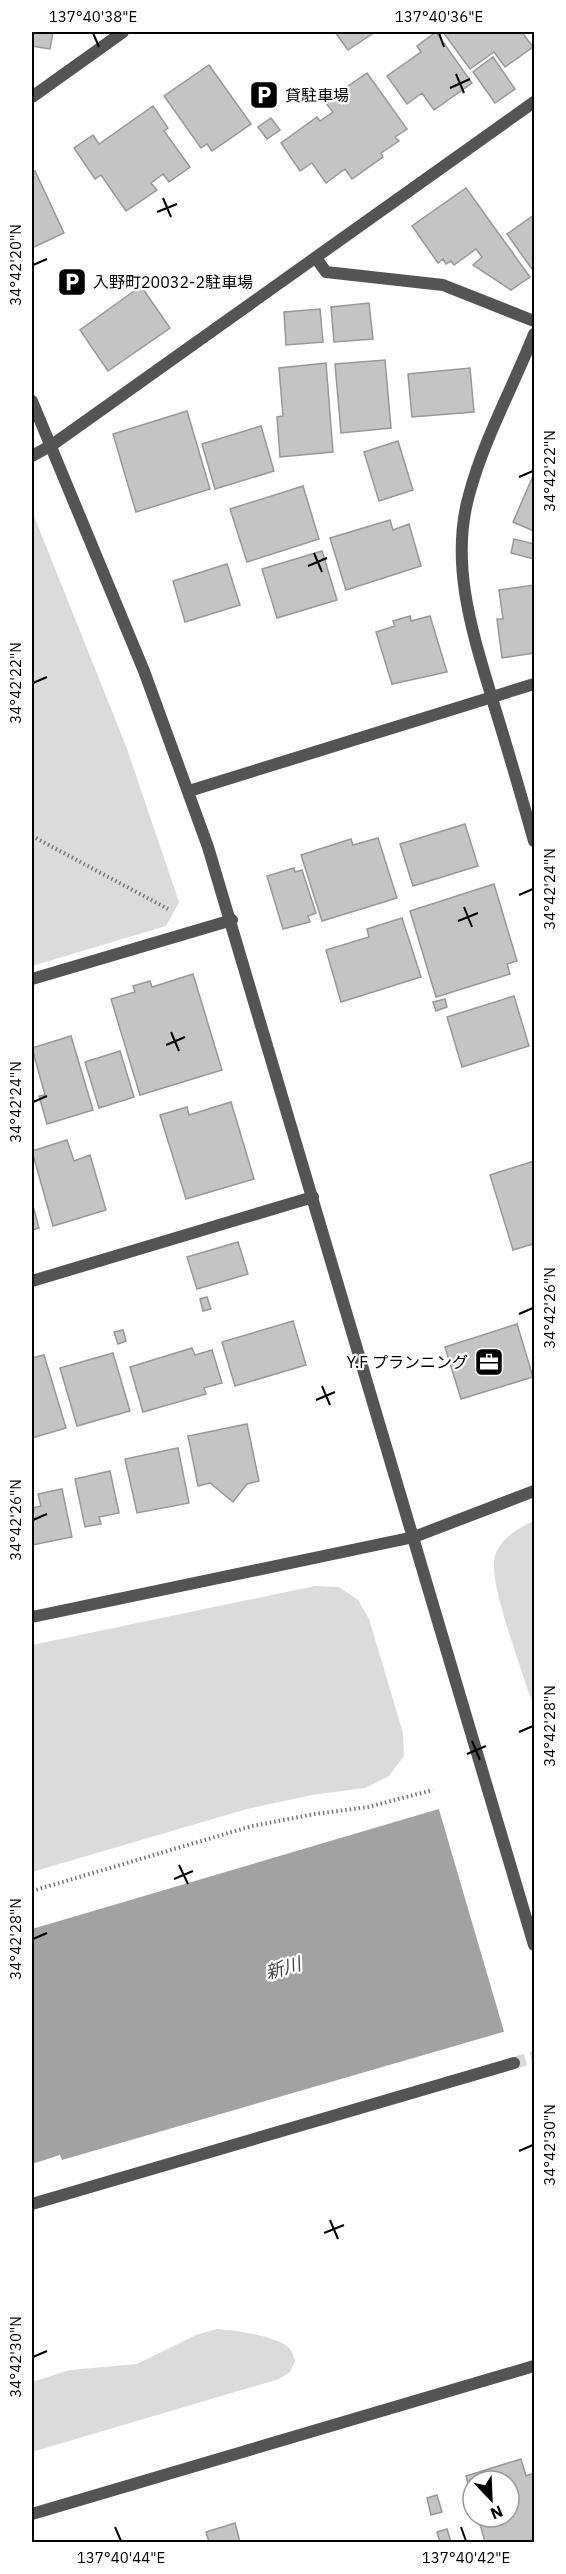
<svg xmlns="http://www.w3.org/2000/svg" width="566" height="2574" viewBox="0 0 566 2574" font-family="'IBM Plex Sans','Noto Sans JP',sans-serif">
<rect width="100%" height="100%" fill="#fff"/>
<path fill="#dbdbdb" d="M 32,511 L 126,746 L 179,902 L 166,926 L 32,966 Z
M 534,1521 L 534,1702 L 529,1694 C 520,1663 492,1592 494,1562 C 495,1542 517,1528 534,1521 Z
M 315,1586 L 339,1587 L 358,1600 L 369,1619 L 403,1733 L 404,1756 L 389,1776 L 365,1788 L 312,1795 L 247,1809 L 32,1872 L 32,1645 Z
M 217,2329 C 233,2330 278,2336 289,2348 C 292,2351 294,2358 295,2361 L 290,2372 L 279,2379 L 32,2452 L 32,2382 L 70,2370 L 137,2364 L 196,2335 Z"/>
<path fill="#a2a2a2" d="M 534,1781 L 534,2023 L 62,2160 L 60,2155 L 32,2164 L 32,1929 Z"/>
<path fill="#fff" d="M 534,1778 L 534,2027 L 505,2035 L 438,1806 Z"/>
<path fill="#c4c4c4" stroke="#989898" stroke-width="1.5" d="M 32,32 L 53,32 L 50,49 L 32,46 Z
M 335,32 L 375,32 L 348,50 Z
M 436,32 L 472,83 L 434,110 L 422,93 L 407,104 L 387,76 L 421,52 L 417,46 Z
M 443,32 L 522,32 L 533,47 L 505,67 L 494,52 L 470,69 Z
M 493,57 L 515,89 L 495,103 L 473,72 Z
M 209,65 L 251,124 L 212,151 L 207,144 L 201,148 L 164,96 Z
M 367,73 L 407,129 L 395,137 L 399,141 L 381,153 L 383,157 L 352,179 L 345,169 L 326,183 L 312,163 L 300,171 L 281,143 L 317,117 L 320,121 L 333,112 L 325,102 Z
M 153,106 L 168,128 L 164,131 L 190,167 L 169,182 L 163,174 L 151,183 L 157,190 L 126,211 L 101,175 L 95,179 L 74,148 L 93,135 L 99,144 Z
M 271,118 L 280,130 L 267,139 L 258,127 Z
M 35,171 L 64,233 L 32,248 L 32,172 Z
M 466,188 L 530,277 L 511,290 L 473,265 L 482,257 L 476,249 L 454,265 L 451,261 L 446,264 L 443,259 L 438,263 L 412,226 Z
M 534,215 L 534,267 L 532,269 L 507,234 Z
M 141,286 L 170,328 L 108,371 L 80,330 Z
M 369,303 L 373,339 L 334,342 L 331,307 Z
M 320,309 L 323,342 L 286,345 L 284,312 Z
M 385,360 L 391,428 L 341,433 L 335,364 Z
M 326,363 L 333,452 L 280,457 L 277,417 L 283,416 L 279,368 Z
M 470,368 L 474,412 L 412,417 L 408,374 Z
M 187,411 L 210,489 L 136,512 L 113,434 Z
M 261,426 L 274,471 L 215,489 L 202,444 Z
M 398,441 L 413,490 L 379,501 L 364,452 Z
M 533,476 L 534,477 L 534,531 L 513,522 Z
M 303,486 L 319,539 L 247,562 L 230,509 Z
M 390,520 L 393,530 L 409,524 L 421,566 L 346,590 L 330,538 Z
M 514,539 L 534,544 L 534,559 L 511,553 Z
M 322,551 L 337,600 L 277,618 L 262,569 Z
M 227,564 L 240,605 L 185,622 L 173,581 Z
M 534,585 L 534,653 L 502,658 L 497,619 L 503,619 L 499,590 Z
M 410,616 L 411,621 L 430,616 L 447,672 L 392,684 L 376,632 L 395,626 L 393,621 Z
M 465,824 L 478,866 L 413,886 L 400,844 Z
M 378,838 L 397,898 L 322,921 L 301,855 L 351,839 L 353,845 Z
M 294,868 L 295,872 L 302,870 L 316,913 L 308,916 L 310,922 L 283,929 L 267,876 Z
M 494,884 L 517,961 L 507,964 L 510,974 L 436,997 L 410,911 Z
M 402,918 L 421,977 L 341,1002 L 326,950 L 369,937 L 367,929 Z
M 193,974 L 222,1070 L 140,1095 L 111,999 L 135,992 L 133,986 L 150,981 L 152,987 Z
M 514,996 L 529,1046 L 462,1067 L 447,1017 Z
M 445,999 L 447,1007 L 436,1011 L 433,1002 Z
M 71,1036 L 93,1110 L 47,1124 L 39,1096 L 45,1095 L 32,1048 Z
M 120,1051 L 134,1097 L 99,1108 L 85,1062 Z
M 231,1102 L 254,1179 L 186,1199 L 160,1115 L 187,1107 L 189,1115 Z
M 67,1140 L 74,1161 L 90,1155 L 106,1210 L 53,1226 L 32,1151 Z
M 534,1161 L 534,1248 L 533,1244 L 513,1250 L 490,1175 Z
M 32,1202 L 39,1228 L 32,1230 Z
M 238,1242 L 248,1274 L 197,1289 L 187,1257 Z
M 207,1297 L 211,1309 L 203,1311 L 200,1299 Z
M 293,1321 L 306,1365 L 235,1386 L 222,1342 Z
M 517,1324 L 533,1377 L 461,1399 L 445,1347 Z
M 123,1330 L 126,1341 L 118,1344 L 114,1332 Z
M 192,1348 L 195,1355 L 212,1350 L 222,1383 L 204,1388 L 206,1394 L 143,1412 L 130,1367 Z
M 113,1353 L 130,1411 L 77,1426 L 60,1368 Z
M 44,1355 L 66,1428 L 32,1438 L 32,1358 Z
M 247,1424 L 259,1481 L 247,1484 L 233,1502 L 210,1483 L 198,1486 L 188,1436 Z
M 178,1448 L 189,1503 L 137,1513 L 125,1459 Z
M 110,1471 L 119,1513 L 99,1517 L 101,1524 L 85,1527 L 75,1479 Z
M 62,1489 L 72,1537 L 32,1545 L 32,1508 L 41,1506 L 38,1494 Z
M 521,2459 L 526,2476 L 534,2473 L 534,2542 L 485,2542 L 478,2517 L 509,2517 L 509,2481 L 473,2481 L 473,2501 L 466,2476 Z
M 437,2495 L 442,2512 L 431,2515 L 427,2498 Z
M 235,2523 L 240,2542 L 209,2542 L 206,2532 Z
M 447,2529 L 451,2542 L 440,2542 L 437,2532 Z"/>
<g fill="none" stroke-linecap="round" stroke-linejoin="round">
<path stroke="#d9d9d9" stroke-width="12" stroke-dasharray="12 6" stroke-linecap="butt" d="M 514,2063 L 534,2057"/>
<path stroke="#767676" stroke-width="4" stroke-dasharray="1.5 3" stroke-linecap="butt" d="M 32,836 L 168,909
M 32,1891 L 252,1826 L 315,1814 L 368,1807 L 433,1790"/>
<path stroke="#545454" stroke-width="12" d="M 32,2204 L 514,2063"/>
<path stroke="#545454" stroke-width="12" d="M 316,258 L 326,272 L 443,285 L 534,321
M 534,334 C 513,387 484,439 469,495 C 449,566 474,637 494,705 C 508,750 521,795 534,841
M 32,456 L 52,445 L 534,102
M 189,791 L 534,684
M 32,979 L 232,920
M 32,1281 L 313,1197
M 32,1617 L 414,1537 L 534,1491"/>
<path stroke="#545454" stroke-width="12" d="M 32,97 L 123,32
M 32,401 L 144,671 L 208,847 L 534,1945
M 32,2514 L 534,2366"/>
</g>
<path fill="none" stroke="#000" stroke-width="2" d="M 93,33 L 99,47M 439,33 L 444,47M 456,74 L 464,93M 450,88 L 470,79M 163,198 L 171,217M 157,212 L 177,204M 33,265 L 47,259M 519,477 L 533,471M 314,553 L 322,572M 308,566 L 327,558M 33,683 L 47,677M 519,895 L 533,889M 464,907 L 472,927M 458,921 L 478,913M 171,1032 L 179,1051M 166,1045 L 185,1037M 33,1102 L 47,1096M 519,1314 L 533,1308M 322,1386 L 330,1405M 316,1400 L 335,1392M 33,1520 L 47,1514M 519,1732 L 533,1726M 472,1741 L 480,1760M 467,1754 L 486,1746M 179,1865 L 188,1884M 174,1879 L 193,1871M 33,1939 L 47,1933M 519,2151 L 533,2145M 330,2220 L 338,2239M 324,2233 L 344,2225M 33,2357 L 47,2351M 115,2527 L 121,2541M 461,2527 L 466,2541"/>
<defs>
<g id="parking-square" transform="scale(1.5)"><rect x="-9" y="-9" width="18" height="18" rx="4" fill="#000" stroke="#fff"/><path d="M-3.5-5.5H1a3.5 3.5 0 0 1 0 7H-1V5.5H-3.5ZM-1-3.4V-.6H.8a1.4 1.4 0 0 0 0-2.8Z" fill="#fff"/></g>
<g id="office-square" transform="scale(1.5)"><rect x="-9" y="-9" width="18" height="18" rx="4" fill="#000" stroke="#fff"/><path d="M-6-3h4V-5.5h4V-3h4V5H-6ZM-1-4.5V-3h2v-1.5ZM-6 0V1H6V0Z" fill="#fff"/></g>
</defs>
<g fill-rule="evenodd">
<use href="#parking-square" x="264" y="95"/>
<use href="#parking-square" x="72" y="282"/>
<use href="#office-square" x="489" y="1362"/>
</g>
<g text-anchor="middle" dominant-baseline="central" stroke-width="4.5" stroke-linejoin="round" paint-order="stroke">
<g font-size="16" fill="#000" stroke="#fff" text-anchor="start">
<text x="285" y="95">貸駐車場</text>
<text x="93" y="282">入野町20032-2駐車場</text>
<text x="468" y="1362" text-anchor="end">Y.F プランニング</text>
</g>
<g font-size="18" font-style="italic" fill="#434343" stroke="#fff">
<text transform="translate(283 1968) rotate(-16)">新川</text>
</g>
</g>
<rect width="566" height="2574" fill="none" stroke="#ffffff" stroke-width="66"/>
<g transform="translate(491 2499) rotate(157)"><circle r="28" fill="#ffffff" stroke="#999999" stroke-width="1.5"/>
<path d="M0-4.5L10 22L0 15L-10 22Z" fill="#000000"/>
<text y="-9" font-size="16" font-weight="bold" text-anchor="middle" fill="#000000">N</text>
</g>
<rect x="33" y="33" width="500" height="2508" fill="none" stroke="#000" stroke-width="2"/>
<g font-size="15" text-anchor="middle" fill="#000">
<text x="93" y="22">137°40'38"E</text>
<text x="439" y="22">137°40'36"E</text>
<text transform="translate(16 265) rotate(-90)" y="5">34°42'20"N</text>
<text transform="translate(550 471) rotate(-90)" y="5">34°42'22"N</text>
<text transform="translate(16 683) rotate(-90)" y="5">34°42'22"N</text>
<text transform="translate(550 889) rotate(-90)" y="5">34°42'24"N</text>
<text transform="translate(16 1102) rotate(-90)" y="5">34°42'24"N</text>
<text transform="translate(550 1308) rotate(-90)" y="5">34°42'26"N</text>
<text transform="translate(16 1520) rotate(-90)" y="5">34°42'26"N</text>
<text transform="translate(550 1726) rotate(-90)" y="5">34°42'28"N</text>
<text transform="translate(16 1939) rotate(-90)" y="5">34°42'28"N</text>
<text transform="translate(550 2145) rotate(-90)" y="5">34°42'30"N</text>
<text transform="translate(16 2357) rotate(-90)" y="5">34°42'30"N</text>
<text x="121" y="2563">137°40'44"E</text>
<text x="466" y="2563">137°40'42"E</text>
</g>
</svg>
